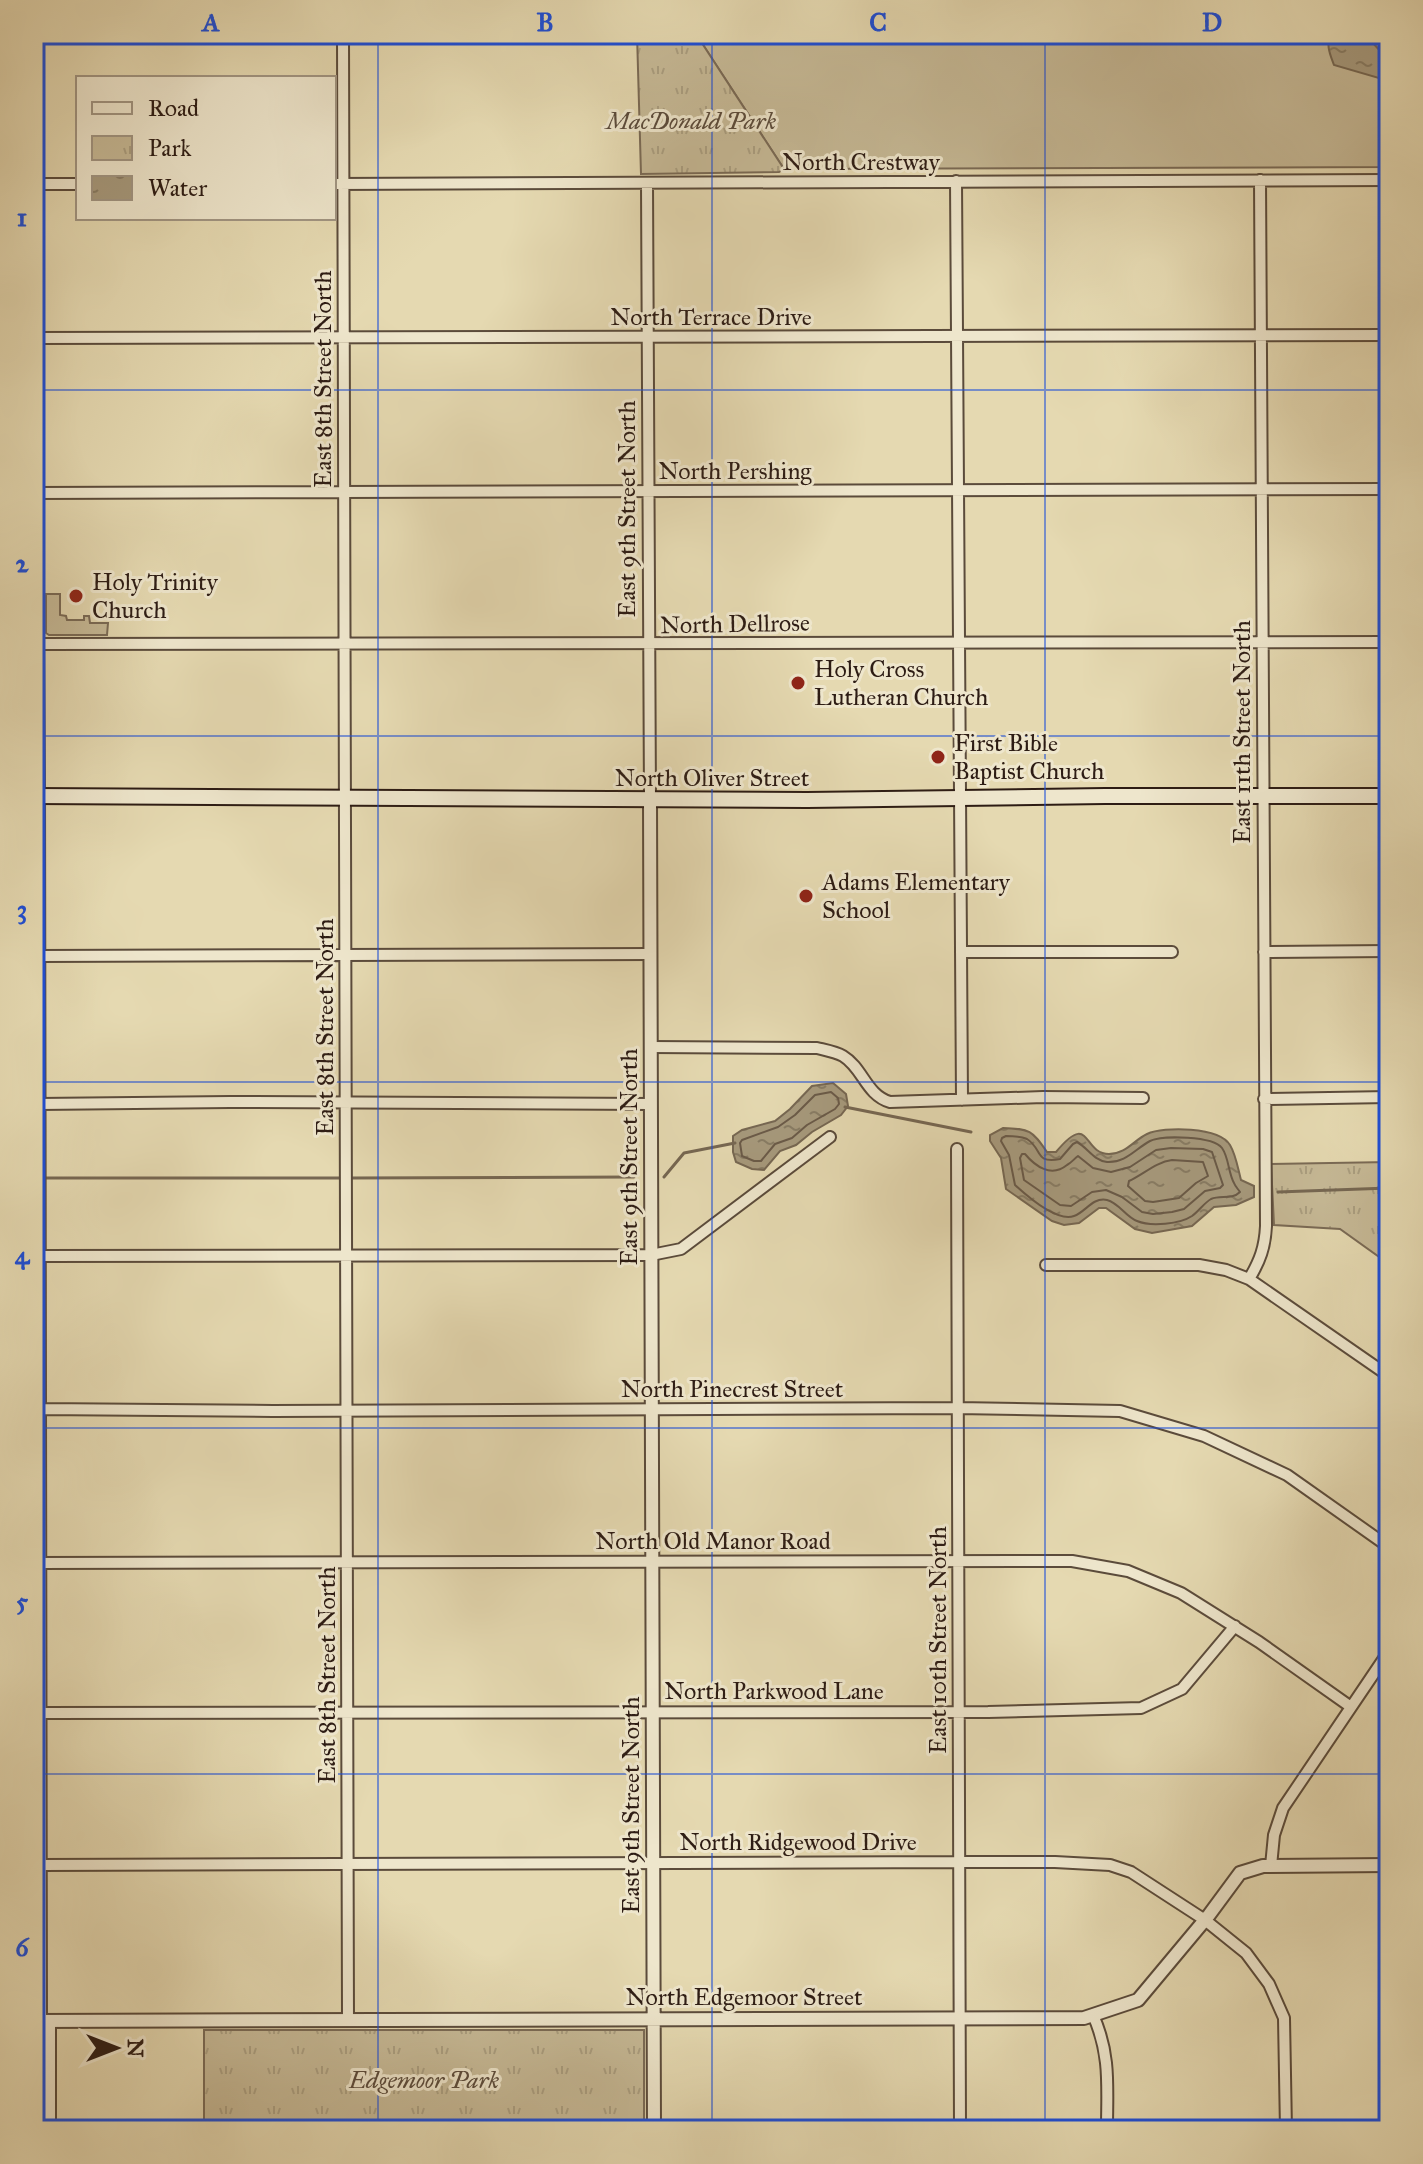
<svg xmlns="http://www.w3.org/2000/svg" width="1423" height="2164" viewBox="0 0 1423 2164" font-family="'IM FELL Great Primer',serif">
<defs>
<pattern id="park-tufts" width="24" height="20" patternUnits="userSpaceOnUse" patternTransform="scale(2)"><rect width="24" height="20" fill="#c6b996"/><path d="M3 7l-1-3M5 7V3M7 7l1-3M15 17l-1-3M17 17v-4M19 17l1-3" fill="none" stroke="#aa9e80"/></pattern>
<pattern id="water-ripples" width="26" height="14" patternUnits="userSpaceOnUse" patternTransform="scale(2)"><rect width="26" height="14" fill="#a6997c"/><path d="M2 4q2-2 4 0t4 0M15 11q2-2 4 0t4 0" fill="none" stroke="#887c64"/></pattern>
</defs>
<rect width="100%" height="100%" fill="#e5d9b1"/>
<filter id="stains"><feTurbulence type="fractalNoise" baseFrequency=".0025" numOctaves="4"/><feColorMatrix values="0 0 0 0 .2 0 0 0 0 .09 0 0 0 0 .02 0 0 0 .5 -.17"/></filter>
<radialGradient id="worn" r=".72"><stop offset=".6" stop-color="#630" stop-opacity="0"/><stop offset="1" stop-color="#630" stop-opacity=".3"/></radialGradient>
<path fill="#c6b996" stroke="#7a6a55" stroke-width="2" d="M 696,34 L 1389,34 L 1389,167 L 784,169 Z
M 46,594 L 60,594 L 60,615 L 66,616 L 67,620 L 84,620 L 84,616 L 89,616 L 90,623 L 108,623 L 107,635 L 49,635 L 46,633 Z"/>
<path fill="url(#park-tufts)" stroke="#7a6a55" stroke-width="2" d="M 637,34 L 696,34 L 784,169 L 779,172 L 641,174 Z
M 1389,1162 L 1389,1264 L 1340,1229 L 1274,1225 L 1271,1164 Z
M 204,2030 L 644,2030 L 644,2130 L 204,2130 Z"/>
<path fill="url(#water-ripples)" stroke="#766752" stroke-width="2" d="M 1332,34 L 1371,34 L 1369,38 C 1374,44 1381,54 1389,55 L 1389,81 L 1334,65 C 1330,54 1325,44 1332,34 Z
M 833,1083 L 846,1094 L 848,1106 L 841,1115 L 812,1132 L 796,1145 L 780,1151 L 764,1170 L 752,1169 L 736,1162 L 733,1152 L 733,1136 L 742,1130 L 775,1121 L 790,1109 L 812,1086 Z
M 1003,1128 C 1030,1129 1032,1130 1047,1152 L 1056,1152 C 1091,1110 1082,1154 1109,1154 C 1126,1154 1134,1140 1147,1134 C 1164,1126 1219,1127 1230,1145 C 1236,1155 1238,1169 1241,1180 L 1254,1186 L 1254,1197 L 1236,1205 L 1214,1207 L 1192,1226 L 1152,1233 L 1135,1229 L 1106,1208 L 1099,1208 L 1079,1223 L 1064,1225 L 1052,1221 L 1006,1189 L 1001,1158 L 990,1141 L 990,1135 Z"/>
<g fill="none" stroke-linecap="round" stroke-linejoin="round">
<path stroke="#6a5a48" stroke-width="2" d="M 831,1092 L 838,1098 L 839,1104 L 835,1109 L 807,1125 L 792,1138 L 775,1144 L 761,1161 L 754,1161 L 742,1156 L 740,1143 L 742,1140 L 778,1127 L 795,1115 L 815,1095 Z
M 1006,1136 C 1013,1136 1021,1136 1027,1139 C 1043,1149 1034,1164 1060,1159 L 1073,1144 L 1077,1142 C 1088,1148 1093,1160 1107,1162 C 1126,1163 1135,1149 1150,1141 C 1163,1135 1213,1136 1222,1148 C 1229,1158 1228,1172 1234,1183 C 1235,1186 1238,1189 1240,1192 C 1232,1200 1221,1195 1211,1199 C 1204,1203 1199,1211 1192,1216 C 1180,1224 1151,1227 1137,1221 C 1126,1217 1119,1203 1107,1200 C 1092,1197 1086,1212 1074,1216 C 1057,1222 1027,1196 1015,1185 L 1009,1155 L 1001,1141 L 1002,1138 Z
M 1171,1148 L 1203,1149 L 1212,1152 L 1223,1185 L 1220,1188 L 1205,1191 L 1184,1209 L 1172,1212 L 1153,1214 L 1142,1212 L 1122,1197 L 1106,1190 L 1092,1192 L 1071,1206 L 1060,1205 L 1024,1180 L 1020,1158 L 1022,1154 L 1025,1154 C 1035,1166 1051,1178 1067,1165 C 1071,1163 1074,1159 1078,1156 L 1093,1168 L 1111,1172 L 1130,1167 L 1156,1150 Z
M 1172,1160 L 1203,1162 L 1208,1176 L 1196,1183 L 1179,1198 L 1153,1202 L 1145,1201 L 1128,1186 L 1129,1181 C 1144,1174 1156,1162 1172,1160 Z"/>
<path stroke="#766752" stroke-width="3" d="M 845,1107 L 971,1132
M 664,1177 L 684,1153 L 735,1143
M 42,1178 L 343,1178
M 350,1178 L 634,1177
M 1278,1192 L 1389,1188"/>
<g stroke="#5b4b3b" stroke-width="14">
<path id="minor" d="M 34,34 L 39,784 L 41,2020
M 343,34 L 348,2019
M 956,181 L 962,1100
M 647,183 L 650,800
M 34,184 L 78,184
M 334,184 L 1389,180
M 34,338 L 1389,335
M 34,493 L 1389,489
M 34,644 L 1389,642
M 961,952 L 1172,952
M 1264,952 L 1389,951
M 39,956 L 651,954
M 651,1047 L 817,1048 C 825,1050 836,1052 843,1056 C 863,1068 866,1095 890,1102 L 1043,1097 L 1143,1098
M 1264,1099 L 1389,1097
M 39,1104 L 230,1102 L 651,1104
M 957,1149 L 960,2130
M 36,1256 L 651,1255 L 681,1249 L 830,1137
M 1046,1265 L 1199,1265 L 1226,1270 L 1249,1279 L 1389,1376
M 1249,1279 C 1260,1261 1265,1247 1266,1226 L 1260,180
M 40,1409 L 273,1411 L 957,1408 L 1120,1411 L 1204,1436 L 1287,1475 L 1389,1547
M 36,1563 L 1072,1561 L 1128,1571 L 1181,1593 L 1259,1642 L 1351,1707
M 40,1713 L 988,1712 L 1141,1708 L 1182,1689 L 1235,1626
M 41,1865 L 959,1862 L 1055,1862 L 1110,1865 L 1131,1872 L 1205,1920 L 1246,1953 L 1269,1984 L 1284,2018 L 1286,2130
M 1271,1866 L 1274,1835 L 1283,1808 L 1389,1651
M 1093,2015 C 1111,2055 1107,2087 1107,2130
M 50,2020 L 50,2130"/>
</g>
<g stroke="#5b4b3b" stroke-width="16">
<path id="tertiary" d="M 650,800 L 654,2130
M 34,2021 L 1084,2018 L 1138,2000 L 1209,1915 L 1240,1873 L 1263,1866 L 1389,1865"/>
</g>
<g stroke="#2d1c14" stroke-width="18">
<path id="secondary" d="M 34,796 L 807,800 L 1105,796 L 1389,796"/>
</g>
<use href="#minor" stroke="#eee6cc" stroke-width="10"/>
<use href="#tertiary" stroke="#eee6cc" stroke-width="12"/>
<use href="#secondary" stroke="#eee6cc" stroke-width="14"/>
</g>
<path fill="none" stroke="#1d4ed8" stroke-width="2" stroke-opacity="0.55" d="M 378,34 L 378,2130M 712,34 L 712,2130M 1045,34 L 1045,2130M 34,390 L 1389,390M 34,736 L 1389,736M 34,1082 L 1389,1082M 34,1428 L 1389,1428M 34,1774 L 1389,1774"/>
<g fill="#8f2418" stroke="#eee6cc" stroke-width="3">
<circle cx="76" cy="596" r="8"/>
<circle cx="798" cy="683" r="8"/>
<circle cx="938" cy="757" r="8"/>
<circle cx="806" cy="896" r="8"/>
</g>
<g text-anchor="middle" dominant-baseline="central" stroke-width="6" stroke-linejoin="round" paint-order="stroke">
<g font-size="24" font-style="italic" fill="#5b4b3b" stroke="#eee6cc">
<text x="691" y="121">MacDonald Park</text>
<text x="424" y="2080">Edgemoor Park</text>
</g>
<g font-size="24" fill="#2d1c14" stroke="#eee6cc">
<text x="861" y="162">North Crestway</text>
<text x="711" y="317">North Terrace Drive</text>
<text transform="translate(323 379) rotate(-90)">East 8th Street North</text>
<text x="735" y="471">North Pershing</text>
<text transform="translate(627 509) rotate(-90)">East 9th Street North</text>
<text transform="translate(735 624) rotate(-1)">North Dellrose</text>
<text transform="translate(1242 732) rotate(-90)">East 11th Street North</text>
<text x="712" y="778">North Oliver Street</text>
<text transform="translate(325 1027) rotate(-90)">East 8th Street North</text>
<text transform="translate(629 1157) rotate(-90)">East 9th Street North</text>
<text x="732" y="1389">North Pinecrest Street</text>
<text x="713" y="1541">North Old Manor Road</text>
<text transform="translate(938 1640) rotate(-90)">East 10th Street North</text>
<text transform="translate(327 1675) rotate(-90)">East 8th Street North</text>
<text x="774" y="1691">North Parkwood Lane</text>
<text transform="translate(631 1805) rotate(-90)">East 9th Street North</text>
<text x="798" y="1842">North Ridgewood Drive</text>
<text x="744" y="1997">North Edgemoor Street</text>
</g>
<g font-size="24" fill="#2d1c14" stroke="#eee6cc" text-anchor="start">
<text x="92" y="582">Holy Trinity<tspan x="92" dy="28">Church</tspan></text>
<text x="814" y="669">Holy Cross<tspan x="814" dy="28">Lutheran Church</tspan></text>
<text x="954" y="743">First Bible<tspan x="954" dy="28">Baptist Church</tspan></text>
<text x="822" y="882">Adams Elementary<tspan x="822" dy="28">School</tspan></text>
</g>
</g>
<rect width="1423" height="2164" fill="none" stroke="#e5d9b1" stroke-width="88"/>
<rect x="76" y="76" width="260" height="144" fill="#eee6cc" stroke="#a19582" stroke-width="2"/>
<rect x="92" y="102" width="40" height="12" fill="#eee6cc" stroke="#a19582" stroke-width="2"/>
<text x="148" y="116" font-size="24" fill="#2d1c14">Road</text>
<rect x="92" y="136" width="40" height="24" fill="url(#park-tufts)" stroke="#a19582" stroke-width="2"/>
<text x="148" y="156" font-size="24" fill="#2d1c14">Park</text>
<rect x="92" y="176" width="40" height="24" fill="url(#water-ripples)" stroke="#a19582" stroke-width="2"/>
<text x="148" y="196" font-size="24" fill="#2d1c14">Water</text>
<g transform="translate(116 2048) rotate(90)" stroke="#eee6cc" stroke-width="6" paint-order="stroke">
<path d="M0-6L14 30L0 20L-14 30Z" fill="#2d1c14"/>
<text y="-12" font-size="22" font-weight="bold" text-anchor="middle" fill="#2d1c14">N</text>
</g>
<rect x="44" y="44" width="1335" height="2076" fill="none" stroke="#1d4ed8" stroke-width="3"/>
<g font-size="26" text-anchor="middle" font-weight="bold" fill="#1d4ed8">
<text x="211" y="31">A</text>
<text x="545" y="31">B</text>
<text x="878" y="31">C</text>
<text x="1212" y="31">D</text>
<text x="22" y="226">1</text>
<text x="22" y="572">2</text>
<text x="22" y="918">3</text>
<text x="22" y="1264">4</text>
<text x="22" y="1610">5</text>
<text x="22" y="1956">6</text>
</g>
<rect width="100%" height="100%" filter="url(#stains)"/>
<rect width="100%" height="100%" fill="url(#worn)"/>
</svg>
